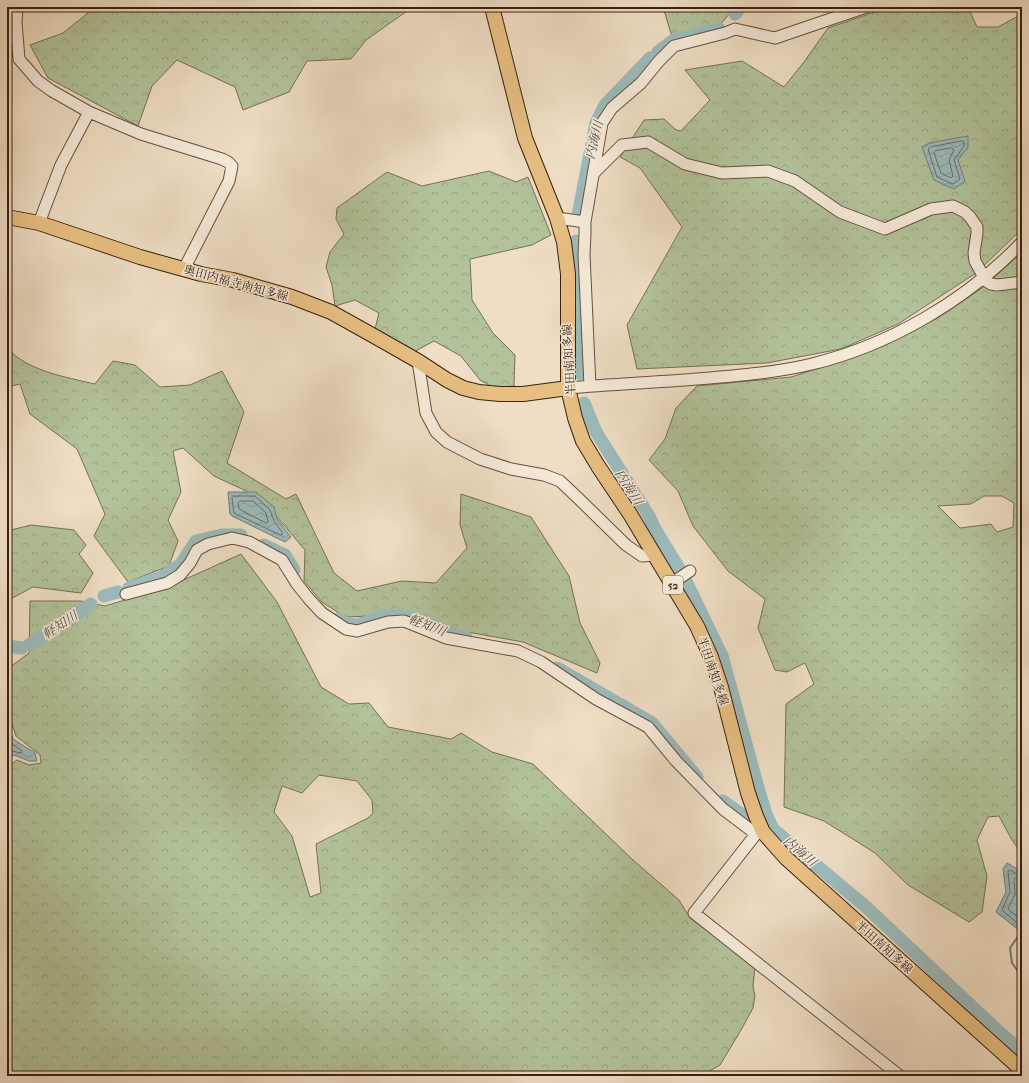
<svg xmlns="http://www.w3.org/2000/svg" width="1029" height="1083" viewBox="0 0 1029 1083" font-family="'IM FELL French Canon','Noto Serif JP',serif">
<defs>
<pattern id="forest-crowns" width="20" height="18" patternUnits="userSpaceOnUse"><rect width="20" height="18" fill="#b2c29a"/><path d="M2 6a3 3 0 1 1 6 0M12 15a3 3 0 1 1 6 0" fill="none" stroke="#9aa684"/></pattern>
<pattern id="water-waves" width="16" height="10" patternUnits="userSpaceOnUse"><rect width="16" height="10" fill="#9cbbbc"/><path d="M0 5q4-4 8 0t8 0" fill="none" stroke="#87a0a1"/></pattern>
</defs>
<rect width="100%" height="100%" fill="#efdec5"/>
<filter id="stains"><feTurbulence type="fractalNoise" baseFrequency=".005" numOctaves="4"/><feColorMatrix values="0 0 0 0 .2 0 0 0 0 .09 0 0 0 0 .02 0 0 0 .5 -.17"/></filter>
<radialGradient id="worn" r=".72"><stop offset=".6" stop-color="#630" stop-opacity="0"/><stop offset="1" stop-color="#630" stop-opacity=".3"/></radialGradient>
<path fill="url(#forest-crowns)" stroke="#767155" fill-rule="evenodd" d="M 92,7 L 416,7 L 410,9 L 366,40 L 351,59 L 307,61 L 289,92 L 243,110 L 235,87 L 177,60 L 152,86 L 138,126 L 48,78 L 30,45 L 63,33 L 93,9 Z
M 663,7 L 735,7 L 720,25 L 672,37 Z
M 889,7 L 968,7 L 977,27 L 998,27 L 1022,14 L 1022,229 L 976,273 L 898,324 L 841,349 L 767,363 L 637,369 L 627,325 L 682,227 L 640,168 L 620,157 L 644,120 L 664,119 L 676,130 L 681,131 L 710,100 L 685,70 L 742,61 L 784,87 L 804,62 L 828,28 Z
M 489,171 L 516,182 L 528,177 L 551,235 L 532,245 L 470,259 L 472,300 L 493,333 L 515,355 L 514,386 L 494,388 L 480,380 L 461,356 L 434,341 L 412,353 L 375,329 L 379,313 L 355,300 L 335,306 L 332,285 L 326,267 L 330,252 L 344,234 L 336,219 L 337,208 L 387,172 L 422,186 Z
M 1022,252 L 1022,854 L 1012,840 L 999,816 L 988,817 L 977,840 L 987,876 L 982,912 L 969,922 L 908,885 L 875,853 L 824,821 L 784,807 L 786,704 L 814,684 L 805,663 L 787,672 L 775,670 L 758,628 L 765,599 L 728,571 L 693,526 L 678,491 L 649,460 L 665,439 L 676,408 L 697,386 L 791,377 L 844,360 L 904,335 L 939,317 L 985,286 ZM 984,496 L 1002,496 L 1014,503 L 1013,527 L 997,532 L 991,524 L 960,528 L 938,506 L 971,504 Z
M 7,348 C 28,371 65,377 95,384 L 113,361 L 135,365 L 160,387 L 190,385 L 222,371 L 244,412 L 227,463 L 286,499 L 296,494 L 334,573 L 357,591 L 402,581 L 436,583 L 467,548 L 460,525 L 461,494 L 531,517 L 569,576 L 580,623 L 600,663 L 597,673 L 523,642 L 462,631 L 408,612 L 391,611 L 372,616 L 345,617 L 322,602 L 304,581 L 305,550 L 277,517 L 244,490 L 214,476 L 183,448 L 173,451 L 181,492 L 168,520 L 178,541 L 169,566 L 128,582 L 94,536 L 105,514 L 77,449 L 30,414 L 20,384 L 7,387 Z
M 31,525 L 74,530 L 86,545 L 79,554 L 93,573 L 81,593 L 33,587 L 7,601 L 7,531 Z
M 241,554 L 277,602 L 321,687 L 349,704 L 369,703 L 388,727 L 451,739 L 461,733 L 492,752 L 533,764 L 633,860 L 679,900 L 690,918 L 755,967 L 753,986 L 755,996 L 753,1008 L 741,1030 L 720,1065 L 701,1076 L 7,1076 L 7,783 L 10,765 L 17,760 L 29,765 L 41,763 L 40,755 L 16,736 L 7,708 L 7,677 L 10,667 L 29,653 L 30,601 L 81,601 L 105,606 L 168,587 ZM 319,775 L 357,781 L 372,800 L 373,813 L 368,818 L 316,844 L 321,893 L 310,897 L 292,836 L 274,812 L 282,786 L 302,793 Z"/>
<path fill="url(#water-waves)" stroke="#757d77" d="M 968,136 L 968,147 L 958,160 L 965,181 L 954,189 L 934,180 L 922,147 L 929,143 Z
M 228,492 L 256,492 L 274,507 L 277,519 L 291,537 L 285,542 L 232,516 L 230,514 Z
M 7,721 L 13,739 L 35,753 L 37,761 L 29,761 L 14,755 L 8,761 L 7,766 Z
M 1007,863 L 1017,869 L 1022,870 L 1021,932 L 996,912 L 1006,892 L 1003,869 Z"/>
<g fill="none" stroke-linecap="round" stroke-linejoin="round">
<path stroke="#6b6e66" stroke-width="1" d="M 962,141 L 964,142 L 964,146 L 954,160 L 960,179 L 953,184 L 937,177 L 928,149 L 931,147 Z
M 952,148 L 954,150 L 949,160 L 953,176 L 951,178 L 941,173 L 934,153 L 935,151 Z
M 234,496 L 255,496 L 270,510 L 274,521 L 282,532 L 282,535 L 280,535 L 234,513 L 232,498 Z
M 240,501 L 253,501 L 266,513 L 268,522 L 266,523 L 239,509 L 238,503 Z
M 7,733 L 10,742 L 22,751 L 21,753 L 12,751 L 7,756
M 1022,873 L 1015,873 L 1010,870 L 1008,871 L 1010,892 L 1002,910 L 1022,927
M 1022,879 L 1015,878 L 1014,879 L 1015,894 L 1008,909 L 1022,921"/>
<path stroke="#757d77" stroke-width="2" d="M 1021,932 L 1010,948 L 1012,963 L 1022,977"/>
<path stroke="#9cbbbc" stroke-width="13" d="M 735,14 L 741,7
M 658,52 L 674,40 L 719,29
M 578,215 L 596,123 L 605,105 L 650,58
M 576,241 L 577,294 L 581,374
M 584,403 L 596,432 L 649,516 L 654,527 L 680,570
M 264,545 L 285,555 L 294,570
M 686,581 L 722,656 L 757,784 L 766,814 L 773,829 L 865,906 L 996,1029 L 1022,1052
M 129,588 L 162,577 L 181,564 L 196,541 L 222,535 L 241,535
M 104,596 L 118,592
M 338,619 C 362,634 370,615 392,615 C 416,614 441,632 466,637
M 29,645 L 91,604
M 7,646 L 22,648
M 557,668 L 652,723 L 697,777
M 723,801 L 744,816"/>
<g stroke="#67503d" stroke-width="13">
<path id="minor" d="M 17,7 L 16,22 L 19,59 L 38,81 L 52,91 L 89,112 L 141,134 L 222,159 L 228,162 L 232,166 L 229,181 L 184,269
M 594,173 L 622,145 L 648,142 L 685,164 L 722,173 L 768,171 L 795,181 L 840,212 L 885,229 L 931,209 L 953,206 L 965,212 L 970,217 L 977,227 L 977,233 L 974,253 L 975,261 L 986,281 L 991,284 L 997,285 L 1022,282
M 557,218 L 585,222
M 39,223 L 61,165 L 89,112
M 418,361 L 426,413 L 436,432 L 447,442 L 480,459 L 511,469 L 544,475 L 560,481 L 579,499 L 626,545 L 642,556 L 655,555
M 590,386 L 584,254 L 585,234 L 585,222 L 602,123 L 612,108 L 641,83 L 659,61 L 674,46 L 725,33 L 735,29 L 775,38 L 866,7
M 568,388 C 615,384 663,382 710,378 C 744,375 779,372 812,364 C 890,345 967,300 1022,242
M 672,583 L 690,571
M 126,594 L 167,583 L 180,575 L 190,563 L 197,550 L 208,544 L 232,538 L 249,542 L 282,560 L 297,584 L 309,599 L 322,613 L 346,629 L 357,631 L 388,622 L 404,621 L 446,638 L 518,651 L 541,662 L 596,699 L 648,727 L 676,761 L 723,809 L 756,834
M 762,832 L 756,834 L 694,913 L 900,1076"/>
</g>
<g stroke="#3a2010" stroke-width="16">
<path id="major" d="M 492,7 L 525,138 L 557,218 L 564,242 L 568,274 L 568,388 L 575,418 L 583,441 L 598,466 L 630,514 L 697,626 L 711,657 L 721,687 L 748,793 L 756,816 L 763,832 L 786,858 L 1022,1070
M 7,217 L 39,223 L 140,257 L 201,274 L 233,280 L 292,297 L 331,312 L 374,336 L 418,361 L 447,380 L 463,388 L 479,392 L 500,394 L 523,394 L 568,388"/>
</g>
<use href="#minor" stroke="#f5ead9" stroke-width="11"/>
<use href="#major" stroke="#e8bf82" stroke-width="14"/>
</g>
<g text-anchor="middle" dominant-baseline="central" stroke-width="3" stroke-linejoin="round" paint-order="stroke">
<rect fill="#f5ead9" stroke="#725d4c" stroke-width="1" x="663" y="576" width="20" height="18" rx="3"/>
<g font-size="11" font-weight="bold" fill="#3a2010">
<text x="673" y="585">52</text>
</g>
<g font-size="12" fill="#3a2010" stroke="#f5ead9">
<text transform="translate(236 283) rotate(15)">奥田内福寺南知多線</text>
<text transform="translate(569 360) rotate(-93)">半田南知多線</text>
<text transform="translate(713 671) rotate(71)">半田南知多線</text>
<text transform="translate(884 947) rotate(42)">半田南知多線</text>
</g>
<g font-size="13" font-style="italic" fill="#574e44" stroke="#f5ead9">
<text transform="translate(594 140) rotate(-76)">内海川</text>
<text transform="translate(629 487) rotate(58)">内海川</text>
<text transform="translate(60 625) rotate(-34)">軽知川</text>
<text transform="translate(427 625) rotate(21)">軽知川</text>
<text transform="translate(800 851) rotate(40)">内海川</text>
</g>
</g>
<rect width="1029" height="1083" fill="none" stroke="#efdec5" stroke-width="24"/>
<rect x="8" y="8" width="1013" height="1067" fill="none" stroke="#3a2010" stroke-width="2"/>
<rect x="12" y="12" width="1005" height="1059" fill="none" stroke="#3a2010"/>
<rect width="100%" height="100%" filter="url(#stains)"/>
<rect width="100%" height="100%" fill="url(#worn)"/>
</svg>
